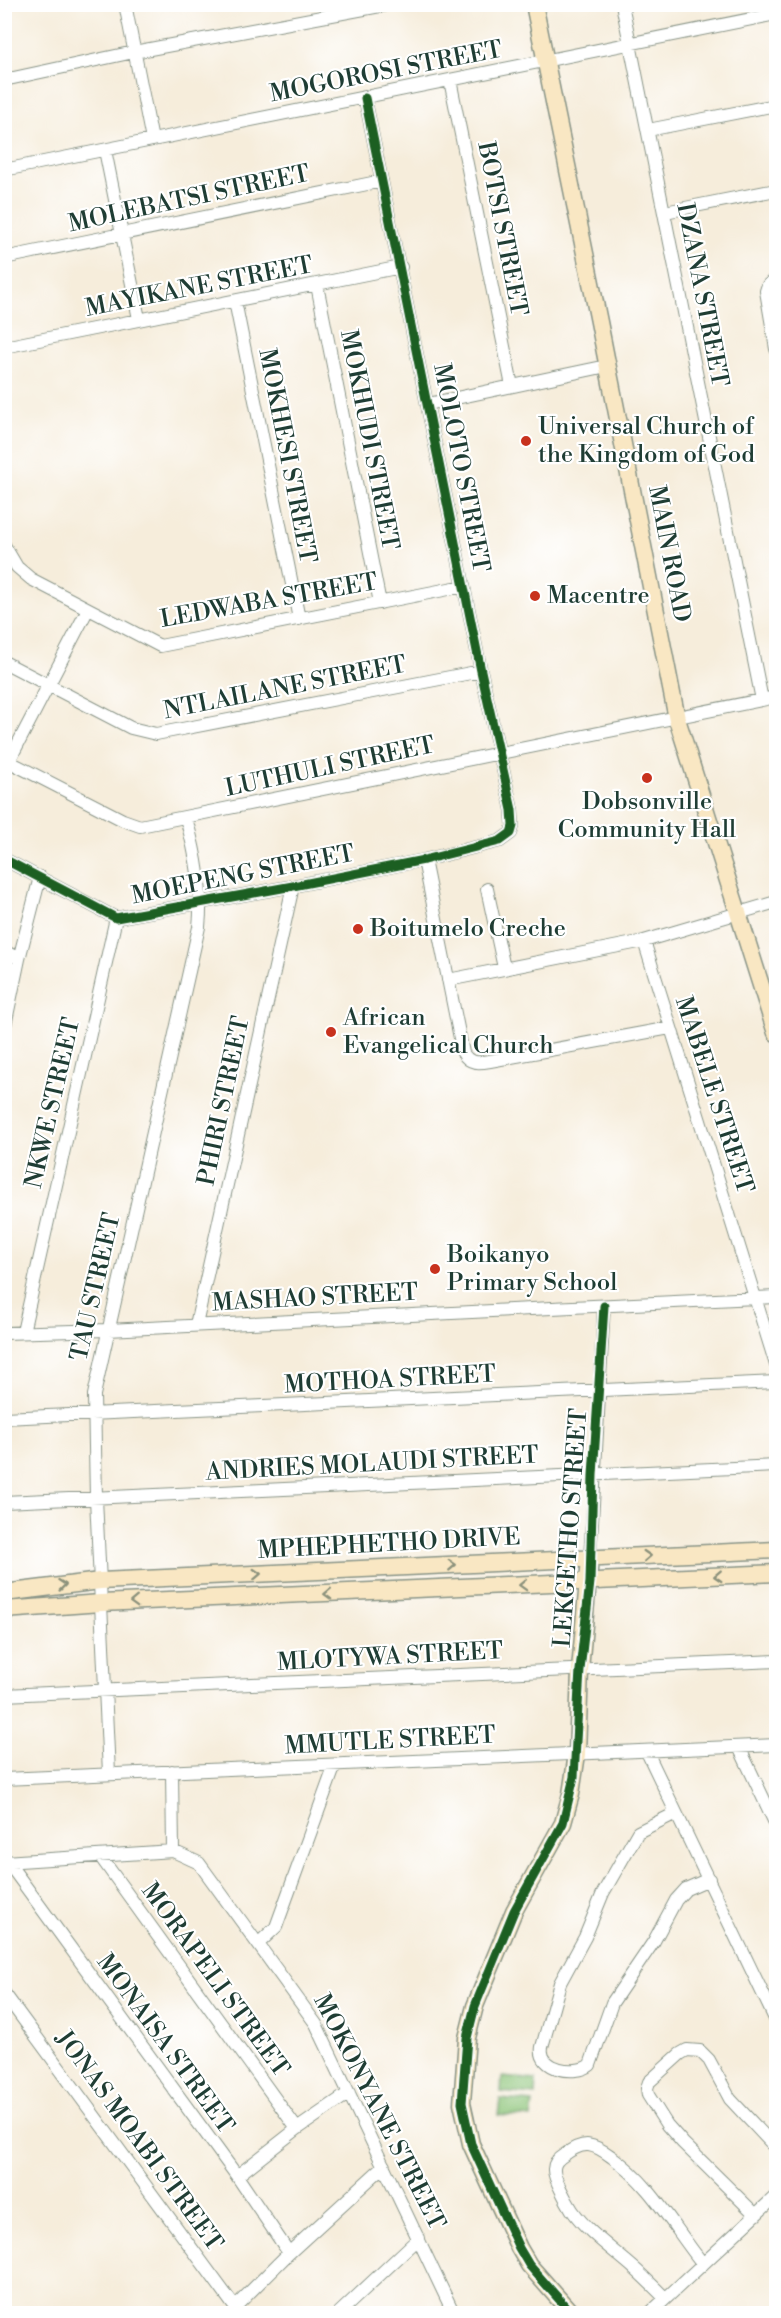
<svg xmlns="http://www.w3.org/2000/svg" width="781" height="2318" viewBox="0 0 781 2318" font-family="'Libre Bodoni',serif">
<rect width="100%" height="100%" fill="#fff"/>
<filter id="ink" filterUnits="userSpaceOnUse"><feTurbulence type="fractalNoise" baseFrequency=".0167" numOctaves="2"/><feDisplacementMap in="SourceGraphic" scale="12" xChannelSelector="R" yChannelSelector="G"/><feConvolveMatrix kernelMatrix="1 2 1 2 8 2 1 2 1" color-interpolation-filters="sRGB"/></filter>
<filter id="wash" filterUnits="userSpaceOnUse"><feTurbulence type="fractalNoise" baseFrequency=".008" numOctaves="4" result="noise"/><feDisplacementMap in="SourceGraphic" scale="24" xChannelSelector="R" yChannelSelector="G"/><feGaussianBlur stdDeviation="1.35" result="paint"/><feColorMatrix in="noise" values="0 0 0 0 0 0 0 0 0 0 0 0 0 0 0 0 0 1.4 0 .05"/><feComposite in="paint" operator="in"/></filter>
<g filter="url(#wash)">
<rect width="100%" height="100%" fill="#f6eddb"/>
<path fill="#8cc478" stroke="#568056" stroke-width="1.5" d="M 502,2077 L 536,2080 L 535,2095 L 501,2092 Z
M 500,2099 L 533,2102 L 531,2118 L 498,2115 Z"/>
</g>
<g filter="url(#ink)">
<g fill="none" stroke-linecap="round" stroke-linejoin="round">
<g stroke="#8a9588" stroke-width="14">
<path id="street" d="M 125,4 L 152,140
M 622,4 L 762,700
M 4,80 L 134,52 L 391,4
M 450,80 L 512,386
M 648,130 L 776,105
M 105,150 L 139,319
M 4,170 L 776,14
M 665,212 L 776,190
M 4,258 L 382,181
M 776,278 L 768,285 L 766,291 L 776,349
M 317,285 L 380,603
M 235,301 L 299,619
M 4,347 L 401,267
M 428,404 L 607,366
M 4,545 L 17,567 L 31,579 L 160,646 L 464,586
M 4,662 L 131,728 L 156,734 L 481,671
M 4,759 L 123,820 L 140,826 L 776,697
M 9,761 L 88,609
M 4,859 L 116,918 L 293,886 L 424,860 L 500,841 L 511,833 L 513,826 L 512,810 L 481,671 L 365,98
M 424,860 L 463,1053 C 469,1064 479,1063 490,1061 L 670,1028
M 487,889 L 504,968
M 644,941 L 776,1365
M 4,951 L 19,959
M 448,980 L 644,941 L 776,902
M 4,1030 L 19,959 L 40,877
M 196,1325 L 293,886
M 23,1332 L 116,918
M 4,1333 L 108,1330 L 776,1297
M 4,1418 L 776,1382
M 4,1502 L 776,1466
M 590,1559 L 604,1306
M 4,1695 L 776,1661
M 739,1747 L 776,1825
M 647,1752 L 776,2021
M 172,1771 L 173,1851
M 109,1773 L 96,1498 L 94,1395 L 199,927 C 203,889 196,854 186,818
M 4,1779 L 776,1745
M 676,1813 L 638,1832 L 603,1893 L 585,1937 L 560,1983 L 542,2047 C 538,2070 576,2076 590,2065 L 612,2003 L 654,1941 L 676,1900 L 686,1889 L 709,1879
M 100,1856 L 297,2129
M 7,1861 L 237,2176 L 289,2253
M 4,1862 L 173,1851 L 199,1863 L 316,2024 L 454,2314
M 259,1943 L 276,1927 L 335,1765
M 4,1993 L 240,2314
M 237,2176 L 297,2129 L 349,2093
M 756,2215 L 683,2143 L 667,2125 L 648,2095 L 647,2088 L 649,2082 L 680,2054 L 687,2050 L 700,2051 L 709,2060 L 730,2099 L 776,2148
M 665,2298 C 655,2288 645,2278 635,2269 C 614,2250 589,2234 572,2210 C 567,2202 553,2177 554,2169 C 554,2162 559,2158 564,2155 C 584,2140 593,2143 612,2157 C 652,2185 673,2227 703,2264
M 235,2307 L 289,2253 L 384,2166
M 338,2314 L 419,2238
M 649,2314 L 776,2196"/>
</g>
<g stroke="#8a9588" stroke-width="19">
<path id="secondary" d="M 534,4 L 599,322 L 677,719 L 776,1033
M 4,1593 L 100,1581 L 776,1550
M 4,1610 L 101,1603 L 776,1573
M 572,2314 L 529,2265 L 519,2248 L 471,2144 L 462,2103 L 467,2038 L 475,2006 L 514,1911 L 563,1823 L 571,1794 L 577,1754 L 580,1670 L 590,1559"/>
</g>
<use href="#street" stroke="#fff" stroke-width="12"/>
<use href="#secondary" stroke="#f9e7c3" stroke-width="16"/>
<g stroke="#fff" stroke-width="13">
<path id="cycleway" d="M 4,859 L 116,918 L 293,886 L 424,860 L 500,841 L 511,833 L 513,826 L 512,810 L 481,671 L 365,98
M 572,2314 L 529,2265 L 519,2248 L 471,2144 L 462,2103 L 467,2038 L 475,2006 L 514,1911 L 563,1823 L 574,1777 L 580,1670 L 590,1582 L 593,1475 L 604,1306"/>
</g>
<use href="#cycleway" stroke="#1b5e20" stroke-width="9"/>
</g>
<defs><path id="oneway-chevron" d="M-2-3.5L2.5 0L-2 3.5" fill="none" stroke-width="1.6" stroke-linecap="round" stroke-linejoin="round" transform="scale(1.5)"/></defs>
<g stroke="#8c927c">
<use href="#oneway-chevron" transform="translate(647 1556) rotate(-3)"/>
<use href="#oneway-chevron" transform="translate(452 1565) rotate(-3)"/>
<use href="#oneway-chevron" transform="translate(257 1574) rotate(-3)"/>
<use href="#oneway-chevron" transform="translate(718 1576) rotate(177)"/>
<use href="#oneway-chevron" transform="translate(62 1585) rotate(-6)"/>
<use href="#oneway-chevron" transform="translate(523 1585) rotate(178)"/>
<use href="#oneway-chevron" transform="translate(328 1594) rotate(178)"/>
<use href="#oneway-chevron" transform="translate(134 1602) rotate(178)"/>
</g>
</g>
<g fill="#c8321e" stroke="#fff" stroke-width="2">
<circle cx="526" cy="441" r="6"/>
<circle cx="535" cy="596" r="6"/>
<circle cx="647" cy="778" r="6"/>
<circle cx="358" cy="929" r="6"/>
<circle cx="331" cy="1032" r="6"/>
<circle cx="435" cy="1269" r="6"/>
</g>
<g text-anchor="middle" dominant-baseline="central" stroke-width="4.5" stroke-linejoin="round" paint-order="stroke">
<g font-size="24" fill="#1f3d34" stroke="#fff">
<text transform="translate(386 72) rotate(-11)">MOGOROSI STREET</text>
<text transform="translate(189 199) rotate(-12)">MOLEBATSI STREET</text>
<text transform="translate(502 229) rotate(79)">BOTSI STREET</text>
<text transform="translate(199 287) rotate(-11)">MAYIKANE STREET</text>
<text transform="translate(702 295) rotate(79)">DZANA STREET</text>
<text transform="translate(369 440) rotate(79)">MOKHUDI STREET</text>
<text transform="translate(287 456) rotate(79)">MOKHESI STREET</text>
<text transform="translate(461 468) rotate(79)">MOLOTO STREET</text>
<text transform="translate(669 554) rotate(79)">MAIN ROAD</text>
<text transform="translate(269 601) rotate(-10)">LEDWABA STREET</text>
<text transform="translate(285 688) rotate(-11)">NTLAILANE STREET</text>
<text transform="translate(330 767) rotate(-12)">LUTHULI STREET</text>
<text transform="translate(243 875) rotate(-11)">MOEPENG STREET</text>
<text transform="translate(714 1095) rotate(72)">MABELE STREET</text>
<text transform="translate(224 1101) rotate(-78)">PHIRI STREET</text>
<text transform="translate(53 1103) rotate(-77)">NKWE STREET</text>
<text transform="translate(96 1287) rotate(-77)">TAU STREET</text>
<text transform="translate(315 1298) rotate(-3)">MASHAO STREET</text>
<text transform="translate(390 1380) rotate(-3)">MOTHOA STREET</text>
<text transform="translate(372 1464) rotate(-3)">ANDRIES MOLAUDI STREET</text>
<text transform="translate(571 1528) rotate(-86)">LEKGETHO STREET</text>
<text transform="translate(389 1544) rotate(-3)">MPHEPHETHO DRIVE</text>
<text transform="translate(390 1657) rotate(-3)">MLOTYWA STREET</text>
<text transform="translate(390 1741) rotate(-3)">MMUTLE STREET</text>
<text transform="translate(215 1980) rotate(54)">MORAPELI STREET</text>
<text transform="translate(165 2044) rotate(54)">MONAISA STREET</text>
<text transform="translate(379 2112) rotate(63)">MOKONYANE STREET</text>
<text transform="translate(139 2141) rotate(54)">JONAS MOABI STREET</text>
</g>
<g font-size="24" fill="#1f3d34" stroke="#fff" text-anchor="start">
<text x="538" y="427">Universal Church of<tspan x="538" dy="28">the Kingdom of God</tspan></text>
<text x="547" y="596">Macentre</text>
<text x="647" y="802" text-anchor="middle">Dobsonville<tspan x="647" dy="28">Community Hall</tspan></text>
<text x="370" y="929">Boitumelo Creche</text>
<text x="343" y="1018">African<tspan x="343" dy="28">Evangelical Church</tspan></text>
<text x="447" y="1255">Boikanyo<tspan x="447" dy="28">Primary School</tspan></text>
</g>
</g>
<rect width="781" height="2318" fill="none" stroke="#fff" stroke-width="24"/>
</svg>
